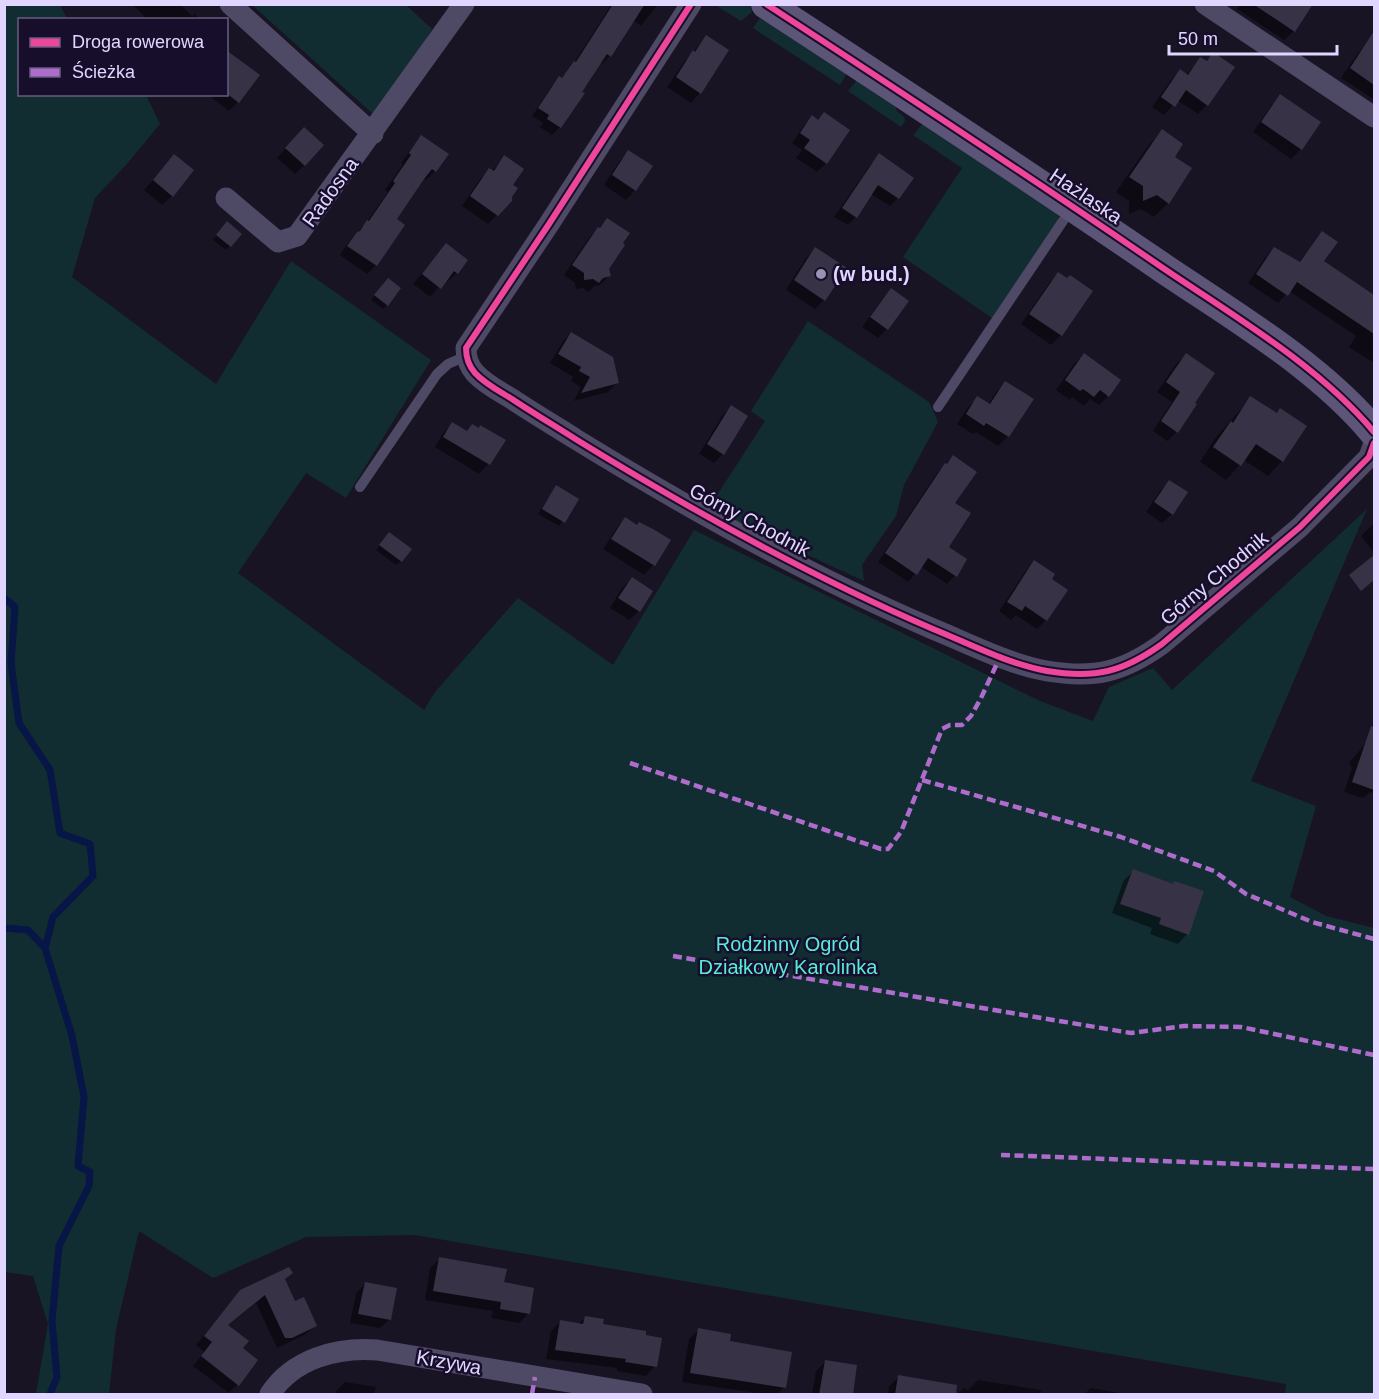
<svg xmlns="http://www.w3.org/2000/svg" width="1379" height="1399" viewBox="0 0 1379 1399" font-family="Helvetica,sans-serif">
<rect width="100%" height="100%" fill="#191424"/>
<path fill="#112d32" d="M 5,5 L 60,5 L 67,19 L 20,20 L 20,94 L 146,95 L 160,124 L 126,165 L 95,198 L 72,277 L 216,384 L 291,261 L 431,360 L 346,498 L 306,473 L 238,573 L 424,710 L 435,692 L 518,598 L 613,665 L 694,530 L 1040,701 L 1093,721 L 1109,687 L 1153,668 L 1172,690 L 1367,509 L 1251,781 L 1316,806 L 1290,897 L 1326,916 L 1374,928 L 1374,1394 L 1285,1394 L 1286,1384 L 415,1235 L 306,1237 L 213,1278 L 139,1231 L 116,1329 L 109,1394 L 36,1394 L 48,1324 L 33,1276 L 5,1272 Z
M 252,5 L 406,5 L 432,29 L 387,102 L 373,114 Z
M 715,5 L 750,5 L 752,12 L 741,21 Z
M 760,18 L 847,73 L 840,85 L 753,28 Z
M 857,80 L 894,101 L 897,111 L 904,117 L 905,121 L 901,127 L 848,91 Z
M 924,122 L 1058,211 L 1059,219 L 992,318 L 903,257 L 962,168 L 913,135 Z
M 808,321 L 929,402 L 938,422 L 904,485 L 896,516 L 862,565 L 864,581 L 708,509 L 765,421 L 751,411 Z"/>
<path fill="#0007" d="M 132,4 L 180,4 L 192,16 L 195,14 L 200,20 L 148,20 Z
M 610,4 L 658,4 L 641,26 L 633,20 L 610,56 L 602,64 L 600,62 L 560,127 L 552,135 L 540,127 L 543,123 L 532,116 L 552,86 L 561,79 L 574,63 L 611,5 Z
M 1240,4 L 1308,4 L 1294,31 L 1284,40 L 1237,9 Z
M 706,37 L 700,93 L 691,103 L 667,87 L 684,62 Z
M 1367,44 L 1374,48 L 1373,99 L 1341,78 L 1358,53 Z
M 1213,54 L 1207,105 L 1198,114 L 1177,100 L 1164,115 L 1152,107 L 1171,80 L 1180,71 L 1186,75 L 1201,59 L 1205,62 Z
M 226,56 L 238,102 L 229,111 L 207,94 L 226,94 Z
M 1280,96 L 1319,122 L 1301,149 L 1291,159 L 1253,132 L 1271,106 Z
M 824,114 L 826,163 L 817,172 L 796,158 L 802,150 L 792,143 L 803,127 L 812,117 L 817,121 Z
M 1162,131 L 1173,157 L 1168,203 L 1154,217 L 1141,209 L 1129,214 L 1129,201 L 1116,192 L 1148,146 Z
M 421,137 L 435,171 L 426,180 L 424,178 L 395,219 L 376,265 L 367,274 L 340,255 L 348,243 L 366,223 L 388,192 L 385,190 L 403,164 L 401,163 Z
M 295,138 L 304,165 L 295,174 L 277,158 Z
M 628,152 L 635,190 L 626,200 L 604,185 L 619,162 Z
M 879,155 L 898,198 L 890,206 L 871,194 L 856,217 L 848,225 L 834,217 L 871,164 Z
M 175,156 L 172,196 L 162,205 L 144,190 Z
M 504,157 L 511,185 L 511,200 L 488,224 L 462,206 L 480,179 L 490,170 L 492,171 Z
M 607,220 L 607,268 L 609,276 L 600,285 L 594,286 L 589,292 L 583,288 L 576,289 L 575,283 L 564,275 L 589,238 Z
M 223,227 L 240,234 L 226,250 L 213,240 Z
M 1323,233 L 1322,261 L 1355,291 L 1374,304 L 1374,363 L 1349,347 L 1356,336 L 1289,291 L 1278,303 L 1248,283 L 1265,258 L 1274,249 L 1298,263 Z
M 446,245 L 457,273 L 447,282 L 445,280 L 430,297 L 413,284 Z
M 816,249 L 824,300 L 815,309 L 786,290 L 806,258 Z
M 1058,274 L 1091,291 L 1061,335 L 1051,345 L 1021,324 L 1049,283 Z
M 384,284 L 387,305 L 383,309 L 371,300 Z
M 891,290 L 887,329 L 878,338 L 862,327 L 882,300 Z
M 571,333 L 618,382 L 608,392 L 574,401 L 581,387 L 571,381 L 573,377 L 550,363 L 562,343 Z
M 1084,355 L 1108,396 L 1099,405 L 1090,399 L 1084,406 L 1072,397 L 1070,400 L 1056,390 L 1074,364 Z
M 1186,355 L 1177,432 L 1167,441 L 1153,431 L 1172,402 L 1157,392 L 1176,364 Z
M 1006,383 L 1032,399 L 1008,436 L 998,446 L 976,432 L 973,434 L 957,424 L 968,407 L 978,398 L 988,405 L 996,392 Z
M 1251,398 L 1276,414 L 1305,426 L 1282,461 L 1268,476 L 1244,460 L 1226,480 L 1200,462 L 1216,437 Z
M 731,407 L 723,454 L 714,463 L 699,454 L 722,416 Z
M 453,424 L 466,432 L 504,441 L 488,464 L 479,474 L 435,447 L 443,433 Z
M 953,457 L 953,503 L 947,547 L 955,576 L 947,584 L 921,567 L 908,582 L 878,562 L 937,473 Z
M 1169,482 L 1172,514 L 1162,523 L 1146,512 L 1160,491 Z
M 556,487 L 577,499 L 559,526 L 538,514 Z
M 625,519 L 669,540 L 653,565 L 644,575 L 603,549 L 616,529 Z
M 1374,523 L 1374,553 L 1361,536 Z
M 385,538 L 401,561 L 396,565 L 376,550 Z
M 1034,562 L 1050,580 L 1046,620 L 1037,629 L 1016,615 L 1011,620 L 999,611 L 1025,572 Z
M 632,579 L 639,611 L 629,620 L 610,608 L 622,588 Z
M 1369,739 L 1374,741 L 1374,793 L 1370,792 L 1363,798 L 1344,792 L 1352,768 L 1349,763 Z
M 1134,871 L 1172,885 L 1174,883 L 1187,934 L 1178,944 L 1150,934 L 1152,928 L 1112,913 L 1124,880 Z
M 440,1259 L 502,1284 L 528,1314 L 519,1323 L 491,1318 L 493,1311 L 425,1300 L 430,1268 Z
M 284,1280 L 294,1303 L 315,1326 L 306,1334 L 277,1348 L 256,1303 L 227,1326 L 241,1348 L 237,1385 L 229,1393 L 193,1366 L 204,1352 L 196,1345 L 241,1292 Z
M 365,1284 L 390,1319 L 380,1328 L 350,1323 L 356,1293 Z
M 585,1318 L 602,1325 L 655,1366 L 646,1376 L 617,1371 L 617,1368 L 546,1359 L 551,1331 L 560,1322 L 578,1324 Z
M 699,1330 L 728,1342 L 785,1387 L 777,1394 L 763,1394 L 682,1382 L 689,1339 Z
M 825,1362 L 851,1394 L 812,1394 L 816,1371 Z
M 899,1377 L 926,1394 L 888,1394 L 889,1386 Z
M 978,1380 L 1041,1390 L 1041,1394 L 957,1394 L 964,1388 L 968,1390 Z
M 345,1382 L 376,1387 L 374,1394 L 335,1394 L 336,1391 Z
M 1091,1388 L 1120,1393 L 1120,1394 L 1084,1394 Z"/>
<g fill="none" stroke-linecap="round" stroke-linejoin="round">
<path stroke="#071547" stroke-width="7" d="M 4,598 L 15,607 L 11,663 L 19,723 L 50,770 L 60,833 L 90,844 L 93,876 L 53,917 L 45,948 L 72,1036 L 84,1097 L 78,1166 L 90,1172 L 89,1186 L 59,1246 L 52,1321 L 57,1377 L 50,1394
M 4,928 L 28,930 L 45,948"/>
</g>
<path fill="#383246" d="M 613,4 L 645,4 L 611,57 L 607,54 L 582,92 L 585,93 L 561,128 L 547,119 L 549,115 L 538,108 L 559,76 L 562,78 L 574,61 L 576,62 Z
M 1253,4 L 1313,4 L 1295,32 Z
M 1374,31 L 1374,85 L 1350,68 Z
M 706,35 L 729,50 L 701,94 L 676,77 L 693,50 L 695,52 Z
M 226,50 L 260,75 L 239,103 L 226,93 Z
M 1213,52 L 1235,67 L 1208,106 L 1186,90 L 1175,107 L 1161,97 L 1180,69 L 1188,75 L 1200,57 L 1207,61 Z
M 1280,94 L 1321,122 L 1302,150 L 1261,122 Z
M 824,112 L 850,130 L 827,164 L 804,148 L 810,140 L 800,133 L 812,115 L 818,120 Z
M 304,127 L 324,145 L 305,166 L 285,148 Z
M 1162,129 L 1183,144 L 1175,157 L 1192,168 L 1169,204 L 1157,195 L 1143,201 L 1143,186 L 1129,177 Z
M 421,135 L 449,154 L 436,172 L 432,169 L 424,179 L 397,219 L 405,225 L 377,266 L 347,246 L 357,232 L 360,231 L 367,220 L 369,221 L 395,183 L 393,181 L 411,155 L 409,153 Z
M 628,150 L 653,166 L 636,191 L 612,175 Z
M 879,153 L 914,178 L 899,199 L 878,185 L 857,218 L 842,208 Z
M 174,154 L 194,170 L 173,197 L 153,180 Z
M 504,155 L 524,169 L 513,185 L 518,188 L 512,197 L 512,201 L 498,216 L 470,196 L 489,168 L 494,171 Z
M 607,218 L 630,233 L 623,243 L 625,245 L 609,269 L 611,276 L 603,278 L 599,283 L 593,279 L 584,280 L 584,273 L 572,265 L 598,227 L 600,228 Z
M 227,221 L 242,234 L 231,247 L 216,235 Z
M 1322,231 L 1338,242 L 1324,261 L 1374,295 L 1374,334 L 1297,282 L 1288,296 L 1256,274 L 1274,247 L 1300,262 Z
M 446,243 L 468,260 L 458,274 L 454,271 L 441,289 L 422,274 Z
M 815,247 L 847,268 L 825,301 L 794,280 Z
M 1058,272 L 1067,278 L 1070,275 L 1093,291 L 1062,336 L 1029,314 Z
M 388,278 L 401,288 L 388,306 L 374,295 Z
M 891,288 L 909,301 L 888,330 L 870,317 Z
M 571,332 L 613,357 L 619,383 L 581,393 L 590,377 L 579,371 L 581,367 L 558,354 Z
M 1084,353 L 1121,380 L 1109,397 L 1100,390 L 1094,397 L 1083,389 L 1080,391 L 1065,380 Z
M 1186,353 L 1215,373 L 1195,403 L 1197,404 L 1178,433 L 1161,421 L 1180,392 L 1166,382 Z
M 1005,381 L 1034,399 L 1009,437 L 986,423 L 984,426 L 966,414 L 977,396 L 990,404 Z
M 1250,396 L 1277,413 L 1280,408 L 1307,426 L 1283,462 L 1256,444 L 1241,466 L 1213,447 L 1231,421 L 1233,423 Z
M 731,405 L 748,416 L 724,455 L 707,444 Z
M 452,422 L 467,431 L 472,424 L 479,428 L 480,425 L 506,440 L 490,465 L 443,437 Z
M 953,455 L 977,472 L 955,503 L 971,513 L 949,547 L 967,559 L 957,577 L 928,558 L 917,575 L 885,553 L 945,463 L 947,464 Z
M 1169,480 L 1188,492 L 1173,515 L 1154,502 Z
M 556,485 L 579,499 L 565,523 L 542,509 Z
M 625,517 L 637,525 L 639,522 L 653,529 L 671,540 L 655,566 L 611,539 Z
M 389,532 L 412,549 L 402,562 L 379,545 Z
M 1374,555 L 1374,580 L 1361,591 L 1349,575 Z
M 1034,560 L 1055,574 L 1052,579 L 1068,590 L 1047,621 L 1025,606 L 1022,611 L 1007,602 Z
M 632,577 L 653,591 L 640,612 L 618,598 Z
M 1371,726 L 1374,727 L 1374,790 L 1352,782 Z
M 1133,869 L 1173,884 L 1174,881 L 1204,891 L 1189,935 L 1159,924 L 1161,918 L 1120,904 Z
M 439,1257 L 507,1269 L 504,1282 L 534,1288 L 530,1314 L 500,1309 L 501,1302 L 433,1291 Z
M 289,1267 L 293,1273 L 285,1279 L 295,1301 L 304,1297 L 317,1326 L 292,1338 L 285,1338 L 265,1295 L 228,1325 L 249,1341 L 243,1348 L 258,1360 L 239,1386 L 201,1356 L 212,1342 L 204,1336 L 240,1290 Z
M 365,1282 L 397,1288 L 391,1320 L 358,1314 Z
M 585,1316 L 604,1319 L 603,1324 L 646,1331 L 646,1335 L 662,1338 L 657,1367 L 625,1362 L 626,1359 L 555,1350 L 560,1320 L 583,1324 Z
M 698,1328 L 731,1334 L 730,1341 L 792,1352 L 786,1388 L 690,1373 Z
M 825,1360 L 857,1365 L 853,1395 L 819,1395 Z
M 898,1375 L 957,1385 L 956,1395 L 895,1395 Z"/>
<g fill="none" stroke-linecap="round" stroke-linejoin="round">
<path stroke="#4e4965" stroke-width="10" d="M 938,407 L 1071,209
M 360,487 L 437,374 L 448,364 L 466,356"/>
<path stroke="#4e4965" stroke-width="21" d="M 230,4 L 373,134
M 691,4 L 549,224 L 466,348 C 466,358 468,365 475,373 C 485,384 499,391 512,399 C 533,413 555,426 577,440 C 691,510 809,576 933,629 C 970,644 1008,664 1047,671 C 1095,679 1123,672 1162,644 L 1300,527 L 1369,457 L 1374,443
M 1205,4 L 1374,117
M 226,198 L 278,242 L 297,236 L 464,4
M 270,1394 C 293,1359 336,1347 377,1350 L 642,1394"/>
<path stroke="#5c5577" stroke-width="30" d="M 766,4 C 898,90 1030,177 1160,266 C 1232,315 1317,364 1374,432"/>
<path stroke="#b06ccc" stroke-width="4.5" stroke-dasharray="9 4.5" stroke-linecap="butt" d="M 630,763 L 881,849 L 888,849 L 901,832 L 942,729 L 950,725 L 962,725 L 971,716 L 981,698 L 1000,657
M 922,780 L 1121,837 L 1214,871 L 1246,894 L 1312,922 L 1374,939
M 673,956 L 1131,1033 L 1184,1026 L 1241,1027 L 1374,1055
M 1001,1155 L 1374,1169
M 532,1394 L 535,1377"/>
<g stroke="#160e2a" stroke-width="10">
<path id="cycleway" d="M 691,4 L 549,224 L 466,348 C 466,358 468,365 475,373 C 485,384 499,391 512,399 C 533,413 555,426 577,440 C 691,510 809,576 933,629 C 970,644 1008,664 1047,671 C 1095,679 1123,672 1162,644 L 1300,527 L 1369,457 L 1374,443
M 766,4 C 898,90 1030,177 1160,266 C 1232,315 1317,364 1374,432"/>
</g>
<use href="#cycleway" stroke="#ed469a" stroke-width="6"/>
</g>
<circle fill="#9b92b2" stroke="#160e2a" stroke-width="2" cx="821" cy="274" r="6"/>
<g text-anchor="middle" dominant-baseline="central" stroke-width="5" stroke-linejoin="round" paint-order="stroke">
<g font-size="20" fill="#e1d6ff" stroke="#160e2a">
<text transform="translate(330 192) rotate(-54)">Radosna</text>
<text transform="translate(1086 196) rotate(34)">Hażlaska</text>
<text transform="translate(750 520) rotate(28)">Górny Chodnik</text>
<text transform="translate(1214 578) rotate(-40)">Górny Chodnik</text>
<text transform="translate(449 1362) rotate(10)">Krzywa</text>
</g>
<g font-size="20" font-weight="bold" fill="#e1d6ff" stroke="#160e2a" text-anchor="start">
<text x="833" y="274">(w bud.)</text>
</g>
<g font-size="20" fill="#57ebda" stroke="#160e2a">
<text x="788" y="944">Rodzinny Ogród<tspan x="788" dy="23">Działkowy Karolinka</tspan></text>
</g>
</g>
<rect width="1379" height="1399" fill="none" stroke="#e1d6ff" stroke-width="12"/>
<rect x="18" y="18" width="210" height="78" fill="#160e2a" stroke="#675e7f" stroke-width="1.5"/>
<rect x="30" y="38" width="30" height="9" fill="#ed469a" stroke="#675e7f" stroke-width="1.5"/>
<text x="72" y="48" font-size="18" fill="#e1d6ff">Droga rowerowa</text>
<rect x="30" y="68" width="30" height="9" fill="#b06ccc" stroke="#675e7f" stroke-width="1.5"/>
<text x="72" y="78" font-size="18" fill="#e1d6ff">Ścieżka</text>
<path d="M1169 45v9h168v-9" fill="none" stroke="#e1d6ff" stroke-width="3"/>
<text x="1178" y="45" font-size="18" fill="#e1d6ff" stroke="#160e2a" stroke-width="4.5" paint-order="stroke">50 m</text>
</svg>
